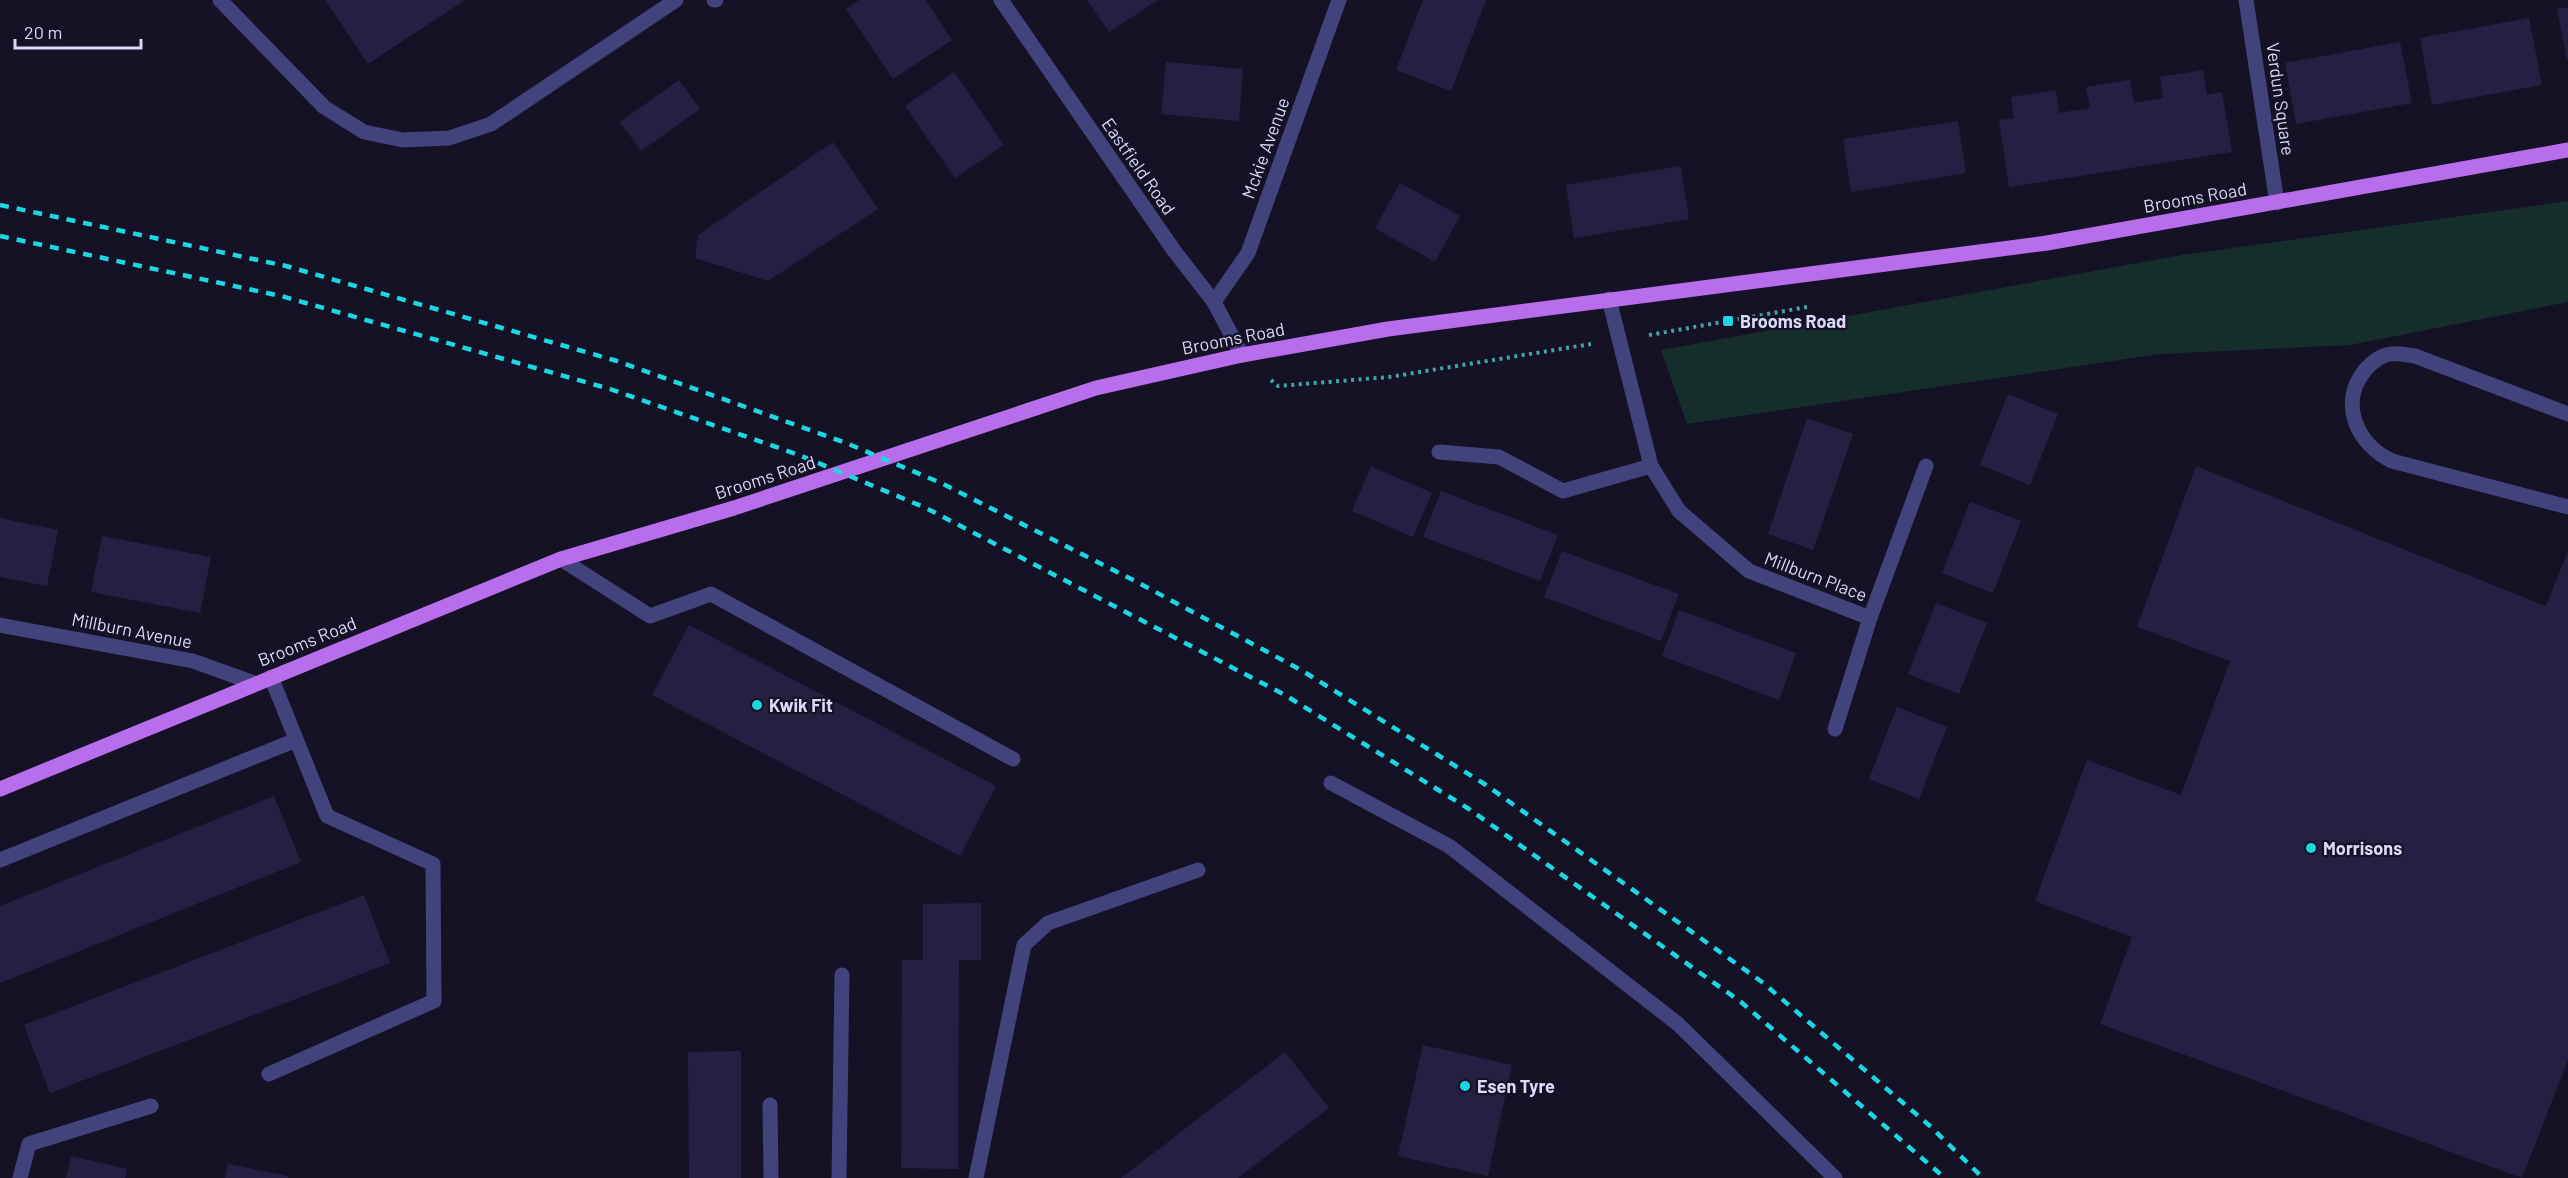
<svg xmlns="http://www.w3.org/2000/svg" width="2568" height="1178" viewBox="0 0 2568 1178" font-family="Barlow,sans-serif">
<rect width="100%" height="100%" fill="#141224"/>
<path fill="#152d2b" d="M 2568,201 L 2568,302 L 2350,345 L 2160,354 L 1687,424 L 1661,350 L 2182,255 Z"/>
<path fill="#252042" d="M 325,0 L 465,0 L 368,64 Z
M 859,0 L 926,0 L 952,40 L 893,79 L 846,9 Z
M 1087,0 L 1158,0 L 1109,32 Z
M 1423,0 L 1486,0 L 1451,91 L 1396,70 Z
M 2568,7 L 2568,60 L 2567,60 L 2557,9 Z
M 2529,18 L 2542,85 L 2432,105 L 2420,38 Z
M 2400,42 L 2412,103 L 2296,124 L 2285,63 Z
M 1166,62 L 1243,69 L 1239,121 L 1161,114 Z
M 2203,70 L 2207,95 L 2222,92 L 2232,152 L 2009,187 L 1999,120 L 2014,118 L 2011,97 L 2056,90 L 2059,113 L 2090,108 L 2086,87 L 2130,80 L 2134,103 L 2163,98 L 2160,77 Z
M 954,72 L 1004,145 L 955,178 L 905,106 Z
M 679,80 L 700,109 L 641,151 L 620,122 Z
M 1958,121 L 1966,173 L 1851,192 L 1843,139 Z
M 833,142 L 878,209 L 768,281 L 695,258 L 698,235 Z
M 1681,166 L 1689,219 L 1574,238 L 1566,185 Z
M 1400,183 L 1460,216 L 1435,262 L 1375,228 Z
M 2008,394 L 2058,414 L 2030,485 L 1980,465 Z
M 1807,418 L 1853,434 L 1813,550 L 1768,534 Z
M 1371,466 L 1432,493 L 1413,537 L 1352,511 Z
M 2196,466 L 2546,606 L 2568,551 L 2568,1060 L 2522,1178 L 2100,1024 L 2132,937 L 2035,901 L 2087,760 L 2181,795 L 2230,661 L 2137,627 Z
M 1441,491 L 1558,535 L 1540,581 L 1423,537 Z
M 1970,502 L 2021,521 L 1993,593 L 1942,573 Z
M 0,518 L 58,530 L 47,586 L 0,577 Z
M 102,536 L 211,557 L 200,613 L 91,592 Z
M 1562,551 L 1679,594 L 1661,641 L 1544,597 Z
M 1936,603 L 1987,623 L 1959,694 L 1908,674 Z
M 1679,610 L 1796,653 L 1779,700 L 1662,656 Z
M 689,625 L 996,786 L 960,856 L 652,695 Z
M 1897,707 L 1947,727 L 1919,799 L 1869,779 Z
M 274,796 L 301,862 L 0,983 L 0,906 Z
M 364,895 L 390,963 L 50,1093 L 24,1025 Z
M 981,903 L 981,960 L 959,960 L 958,1169 L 901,1168 L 902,960 L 923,960 L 923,904 Z
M 1423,1045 L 1512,1065 L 1488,1176 L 1398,1156 Z
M 741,1051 L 741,1178 L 689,1178 L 688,1052 Z
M 1285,1052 L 1329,1108 L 1238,1178 L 1121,1178 Z
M 71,1156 L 127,1169 L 125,1178 L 66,1178 Z
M 228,1164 L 288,1176 L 288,1178 L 225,1178 Z"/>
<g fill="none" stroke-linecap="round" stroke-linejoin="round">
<path stroke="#3ea99e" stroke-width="4" stroke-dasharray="3 4.5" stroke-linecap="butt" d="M 1649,335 L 1807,307
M 1271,380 L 1278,386 L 1389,377 L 1591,344"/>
<path stroke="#42427d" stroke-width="15" d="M 220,0 L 324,107 L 364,132 L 403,140 L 449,138 L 491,124 L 676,0
M 714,0 L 716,0
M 2568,414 L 2415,356 C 2407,355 2399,353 2392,354 C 2382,354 2371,363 2365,370 C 2338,404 2357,444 2392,461 L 2568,507
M 561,559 L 650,616 L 711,594 L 1013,759
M 1331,783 L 1449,846 L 1678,1024 L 1835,1178
M 0,860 L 296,740
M 269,1074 L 434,1001 L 433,864 L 327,816 L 271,677
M 20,1178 L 29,1144 L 151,1106
M 839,1178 L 842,975
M 976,1178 L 1024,945 L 1048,923 L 1198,870"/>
<path stroke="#42427d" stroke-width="15" d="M 2246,0 L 2277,203
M 1609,299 L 1651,466 L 1679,511 L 1749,571 L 1870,618
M 1214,302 L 1248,253 L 1339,0
M 1439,452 L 1499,457 L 1563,491 L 1651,466
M 0,625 L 193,661 L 254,683
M 1835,729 L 1870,618 L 1926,466
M 770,1105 L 771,1178"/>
<path stroke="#42427d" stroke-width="15" d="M 1001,0 L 1175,252 L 1214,302 L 1242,355"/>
<path stroke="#b86ded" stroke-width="15" d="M 0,789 L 561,559 L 734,508 L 1096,388 L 1242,355 L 1388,329 L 2047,243 L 2568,150"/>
<path stroke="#1cd7e3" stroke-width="4.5" stroke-dasharray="9 8" stroke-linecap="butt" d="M 0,205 L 286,266 L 617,361 L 846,443 L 941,483 L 1135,581 L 1301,670 L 1486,785 L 1762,982 L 1930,1126 L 1983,1178
M 0,236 L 281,296 L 610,389 L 799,455 L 926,508 L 1285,695 L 1469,809 L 1741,1002 L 1945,1178"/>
</g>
<g fill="#1cd7e3" stroke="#141224" stroke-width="2">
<rect x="1722" y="315" width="12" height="12" rx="3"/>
<circle cx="757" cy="705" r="6"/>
<circle cx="2311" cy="848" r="6"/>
<circle cx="1465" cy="1086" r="6"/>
</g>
<g text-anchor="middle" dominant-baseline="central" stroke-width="4.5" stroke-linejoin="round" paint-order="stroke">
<g font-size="18" fill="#dbd9fa" stroke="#141224">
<text transform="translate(2281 99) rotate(82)">Verdun Square</text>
<text transform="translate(1265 148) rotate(-70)">Mckie Avenue</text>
<text transform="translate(1139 166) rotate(55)">Eastfield Road</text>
<text transform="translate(2195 197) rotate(-10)">Brooms Road</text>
<text transform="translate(1233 338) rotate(-11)">Brooms Road</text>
<text transform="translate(765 477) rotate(-18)">Brooms Road</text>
<text transform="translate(1816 576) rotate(21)">Millburn Place</text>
<text transform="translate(132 630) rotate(11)">Millburn Avenue</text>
<text transform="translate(307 641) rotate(-22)">Brooms Road</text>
</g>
<g font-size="18" font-weight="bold" fill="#dbd9fa" stroke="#141224" text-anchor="start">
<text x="1740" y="321">Brooms Road</text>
<text x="769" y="705">Kwik Fit</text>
<text x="2323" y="848">Morrisons</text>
<text x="1477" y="1086">Esen Tyre</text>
</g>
</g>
<path d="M15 39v9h126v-9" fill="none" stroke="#dbd9fa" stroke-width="3"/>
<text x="24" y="39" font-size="18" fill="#dbd9fa" stroke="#141224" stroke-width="4.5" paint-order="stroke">20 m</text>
</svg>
